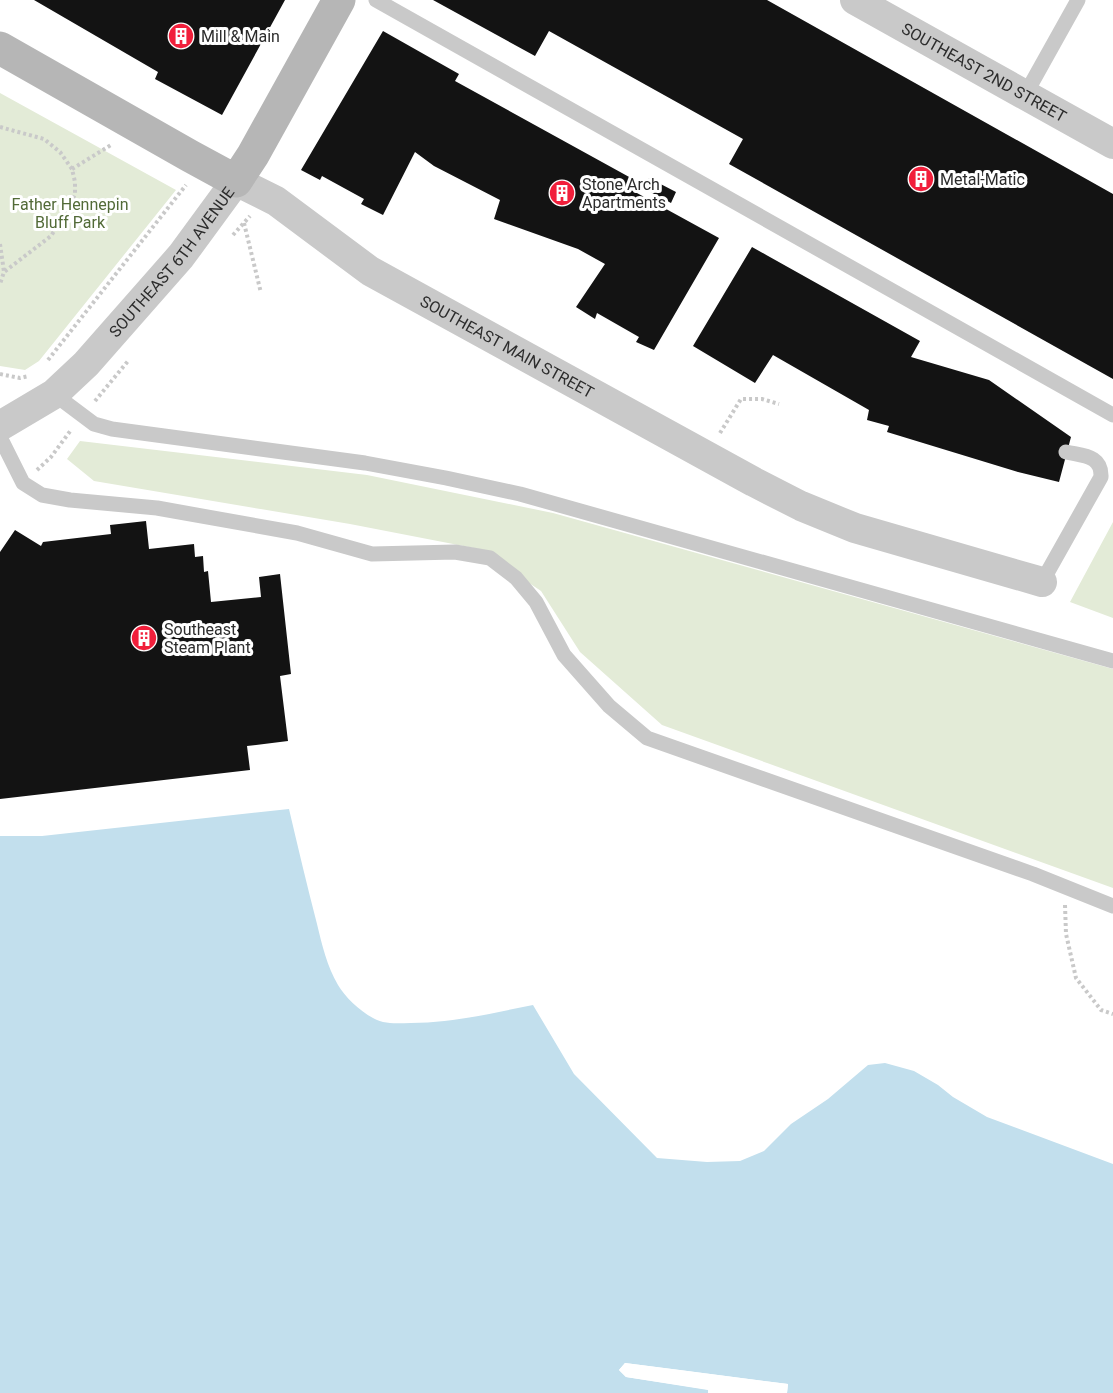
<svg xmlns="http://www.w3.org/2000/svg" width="1113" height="1393" viewBox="0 0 1113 1393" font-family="Roboto,sans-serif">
<rect width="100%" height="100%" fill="#fff"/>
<path fill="#e3ebd7" d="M 0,93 L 176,190 L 39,361 L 25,370 L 0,366 Z
M 80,441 L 367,475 L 553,513 L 1113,669 L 1113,888 L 662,725 L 580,652 L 541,591 L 479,549 L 350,524 L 94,481 L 67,459 Z
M 1113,522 L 1113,618 L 1070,602 Z"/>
<path fill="#c2dfed" d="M 289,809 C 298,847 307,886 317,924 C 322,945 327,966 338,985 C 346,999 367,1018 383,1022 C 392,1024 402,1023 411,1023 C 452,1023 492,1013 533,1005 L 574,1074 L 657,1158 L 707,1162 L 740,1161 L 764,1151 L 791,1124 L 828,1099 L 868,1065 L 885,1063 L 914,1071 L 938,1085 L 953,1097 L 987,1117 L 1113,1164 L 1113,1393 L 787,1393 L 788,1384 L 625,1363 L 619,1370 L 626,1377 L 708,1390 L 708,1393 L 0,1393 L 0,836 L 42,836 Z"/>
<path fill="#fff" d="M 625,1363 L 680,1370 L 788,1384 L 787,1393 L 784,1393 L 785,1387 L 626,1366 L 623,1370 L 627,1374 L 709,1387 L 711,1390 L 626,1377 L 619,1370 Z"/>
<path fill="#131313" d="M 34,0 L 285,0 L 222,115 L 155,79 L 158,72 Z
M 433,0 L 767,0 L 1113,194 L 1113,379 L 729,164 L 743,139 L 549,31 L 535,56 Z
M 383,31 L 459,74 L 455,81 L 631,178 L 626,187 L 719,238 L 654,350 L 636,342 L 639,337 L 597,313 L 595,319 L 576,307 L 605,264 L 578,249 L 494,219 L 500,200 L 434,166 L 415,152 L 383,215 L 361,204 L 364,199 L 322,176 L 320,180 L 301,170 Z
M 649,178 L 676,192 L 671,203 L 643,188 Z
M 752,247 L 920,341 L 911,357 L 989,380 L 1071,437 L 1059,482 L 1018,472 L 887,432 L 889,426 L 867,420 L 869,410 L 773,355 L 755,383 L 693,346 Z
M 146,521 L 149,549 L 194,544 L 195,557 L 203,556 L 204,572 L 208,571 L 211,602 L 261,597 L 259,577 L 280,574 L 291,674 L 280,676 L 288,741 L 247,746 L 250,770 L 0,799 L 0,552 L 15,530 L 41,546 L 43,542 L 111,534 L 110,525 Z"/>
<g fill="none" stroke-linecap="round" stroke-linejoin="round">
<path stroke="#c9c9c9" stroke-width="4" stroke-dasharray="3 3" stroke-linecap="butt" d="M 0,127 L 44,139 L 60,152 L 72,169 L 75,182 L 75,194 L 68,209 L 51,236 L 4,272 L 0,284
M 72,169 L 111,145 L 113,146
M 244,223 L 261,293
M 233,235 L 250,216
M 0,244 L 4,272
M 48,360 L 186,185
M 0,374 L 20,378 L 29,376
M 95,401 L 128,361
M 720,433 L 741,399 L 762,399 L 779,404
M 37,470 L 51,457 L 71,430
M 1065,905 L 1066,934 L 1076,978 L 1101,1010 L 1113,1014"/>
<path stroke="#c9c9c9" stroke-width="15" d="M 376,0 L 1113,415
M 1025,95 L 1078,0
M 54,394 L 94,424 L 112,429 L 365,463 L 446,478 L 520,494 L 1113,661
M 0,437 L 23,483 L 42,495 L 70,500 L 157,508 L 297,533 L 372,554 L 455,552 L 490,558 L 516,578 L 536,602 L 564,655 L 609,706 L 647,738 L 1033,874 L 1113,906
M 1042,582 L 1101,477 C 1102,455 1083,456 1066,452"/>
<g stroke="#c9c9c9" stroke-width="30">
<path id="s1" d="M 855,0 L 1113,144"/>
<path id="s2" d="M 0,426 L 54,394 L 86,364 L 181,256 L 236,181 L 276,201 L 370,271 L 754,482 L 801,506 L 855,528 L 1042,582"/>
</g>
<path stroke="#b6b6b6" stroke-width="33" d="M 0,48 L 190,156 L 236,181 L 253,155 L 339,0"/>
</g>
<defs>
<g id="building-disc" transform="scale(1.35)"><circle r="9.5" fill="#f11f3b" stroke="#fff"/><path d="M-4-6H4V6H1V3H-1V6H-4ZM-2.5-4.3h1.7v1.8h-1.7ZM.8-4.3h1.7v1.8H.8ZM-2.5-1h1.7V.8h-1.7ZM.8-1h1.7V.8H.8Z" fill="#fff"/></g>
</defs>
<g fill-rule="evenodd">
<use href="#building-disc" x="181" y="36"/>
<use href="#building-disc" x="921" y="179"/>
<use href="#building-disc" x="562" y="193"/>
<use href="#building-disc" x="144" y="638"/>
</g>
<g text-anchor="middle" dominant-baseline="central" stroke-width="6" stroke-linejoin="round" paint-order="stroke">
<g font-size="16" fill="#2c2c2c" stroke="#fff" text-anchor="start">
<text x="201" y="36">Mill &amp; Main</text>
<text x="940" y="179">Metal-Matic</text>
<text x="582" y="184">Stone Arch<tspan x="582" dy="18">Apartments</tspan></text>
<text x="164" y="629">Southeast<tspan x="164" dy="18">Steam Plant</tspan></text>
</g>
<g font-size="16" fill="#2c2c2c" stroke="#fff">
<text stroke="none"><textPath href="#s1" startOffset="148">SOUTHEAST 2ND STREET</textPath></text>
<text stroke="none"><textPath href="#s2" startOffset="240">SOUTHEAST 6TH AVENUE</textPath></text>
<text stroke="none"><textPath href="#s2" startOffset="662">SOUTHEAST MAIN STREET</textPath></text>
</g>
<g font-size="16" fill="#526a37" stroke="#fff">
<text x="70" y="204">Father Hennepin<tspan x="70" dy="18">Bluff Park</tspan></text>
</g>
</g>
</svg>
